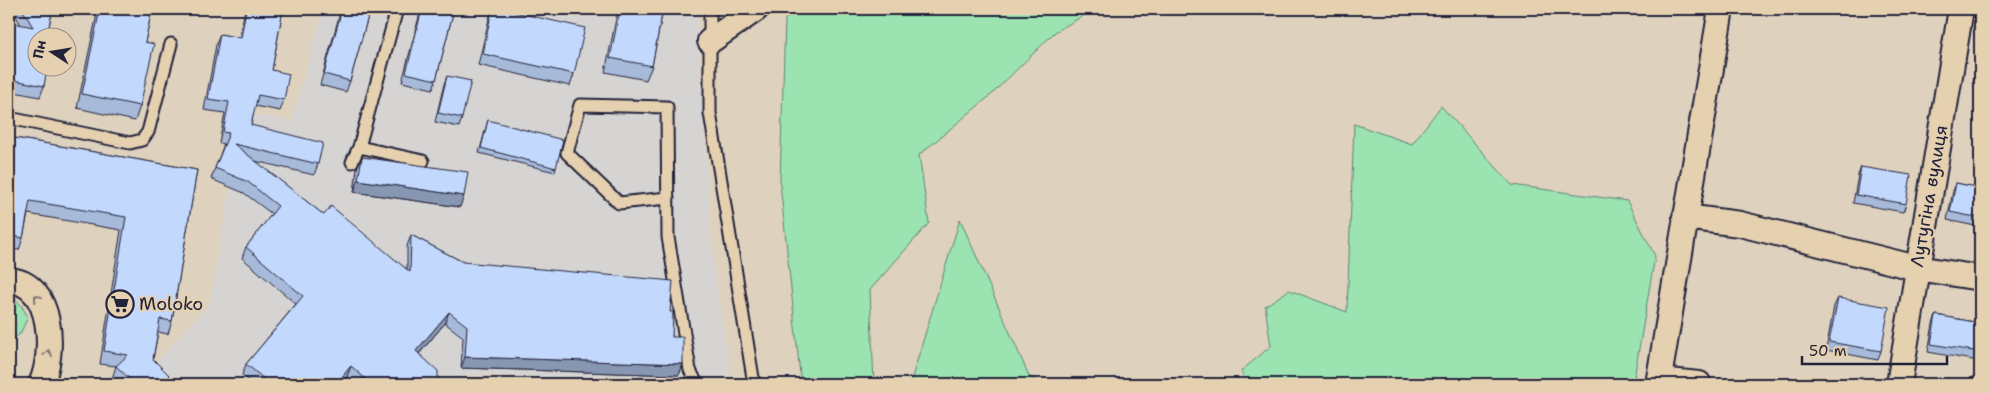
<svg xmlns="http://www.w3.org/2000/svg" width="1989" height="393" viewBox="0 0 1989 393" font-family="'Shantell Sans',sans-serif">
<rect width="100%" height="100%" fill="#ded2bf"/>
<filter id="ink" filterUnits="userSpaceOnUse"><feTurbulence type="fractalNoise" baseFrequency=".02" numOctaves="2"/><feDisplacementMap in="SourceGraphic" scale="10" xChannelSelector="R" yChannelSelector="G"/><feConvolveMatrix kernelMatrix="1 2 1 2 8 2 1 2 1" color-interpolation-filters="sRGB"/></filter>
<g filter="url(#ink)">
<path fill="#d6d4d2" d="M 323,9 L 697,9 L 712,251 L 731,384 L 466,375 L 466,384 L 167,384 L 149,371 L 210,303 L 243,113 L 292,121 Z"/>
<path fill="#9be3b1" stroke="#5e8276" d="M 799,9 L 1095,9 L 1055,32 L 991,95 L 919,155 L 929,223 L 870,290 L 874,384 L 801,384 L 780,183 L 785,19 Z
M 1441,106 L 1512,185 L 1627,201 L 1655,256 L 1633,384 L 1247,384 L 1241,371 L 1271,346 L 1265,306 L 1289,290 L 1347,312 L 1354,124 L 1412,144 Z
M 960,219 L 1029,376 L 1040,384 L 910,384 Z
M 9,292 L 21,305 L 28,317 L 20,334 L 9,341 Z"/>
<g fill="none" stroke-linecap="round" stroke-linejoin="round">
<g stroke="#22223b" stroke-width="15">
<path id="service" d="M 397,9 L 359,147 L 423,161
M 710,9 L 710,113 L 754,384
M 9,118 L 130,143 L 142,140 L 148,132 L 171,44
M 352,162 L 359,147
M 668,198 L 619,203 L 567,153 L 580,105 L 667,107 L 668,237 L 690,370 L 697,384"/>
</g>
<g stroke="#22223b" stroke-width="28">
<path id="minor" d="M 710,41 L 756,9
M 1685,217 L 1740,224 L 1917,268 L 1980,278
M 9,280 C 54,283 55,354 41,384
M 1659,380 L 1699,384
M 1658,384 L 1721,9
M 1899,384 L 1961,9"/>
</g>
<use href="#service" stroke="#e5d0af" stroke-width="11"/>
<use href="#minor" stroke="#e5d0af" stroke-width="24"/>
</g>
<path fill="#a7bada" stroke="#22223b" d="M 12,9 L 53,9 L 48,30 L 44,86 L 40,97 L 9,91 L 9,22 L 21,25 Z
M 98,9 L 152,9 L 145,42 L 140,106 L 135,121 L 77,108 Z
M 245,9 L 283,9 L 272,70 L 284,100 L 280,111 L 255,106 L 251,125 L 318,164 L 314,175 L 255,161 L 324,215 L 407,269 L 407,246 L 411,235 L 463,262 L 670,312 L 672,337 L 683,364 L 679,375 L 461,368 L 463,337 L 445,323 L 419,354 L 438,384 L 355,384 L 347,377 L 341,384 L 253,384 L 242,375 L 246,364 L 296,304 L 242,258 L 246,247 L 272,214 L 244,193 L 211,179 L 224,144 L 219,143 L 225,113 L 204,110 L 216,45 L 220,34 L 239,38 Z
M 341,9 L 370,9 L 350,81 L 346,92 L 320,85 Z
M 421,9 L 454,9 L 436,80 L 433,89 L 402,82 Z
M 492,9 L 574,74 L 570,86 L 478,65 L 489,19 Z
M 618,9 L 663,9 L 652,66 L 646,80 L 605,72 Z
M 1980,49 L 1980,55 L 1980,52 L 1980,84 L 1973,83 L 1978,54 Z
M 447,76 L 462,118 L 459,127 L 435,122 L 444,84 Z
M 488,120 L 556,168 L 555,172 L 479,153 Z
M 9,137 L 197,170 L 172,321 L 168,334 L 158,332 L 153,359 L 170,376 L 168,381 L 173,384 L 117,384 L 112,379 L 116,366 L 100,364 L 121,230 L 28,214 L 23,238 L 19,250 L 9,249 Z
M 362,157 L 460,207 L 354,192 L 357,168 Z
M 1861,167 L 1906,204 L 1903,212 L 1853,203 L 1858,175 Z
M 1956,183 L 1980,188 L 1980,227 L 1947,220 L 1953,191 Z
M 1838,298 L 1881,351 L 1878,360 L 1826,350 L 1834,306 Z
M 1936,315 L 1980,323 L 1980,355 L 1978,361 L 1928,352 L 1933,324 Z"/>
<path fill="#8897b1" stroke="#22223b" d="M 358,180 L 464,196 L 460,207 L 354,192 Z
M 449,312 L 445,323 L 412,362 L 416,351 Z
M 465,357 L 683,364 L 679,375 L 461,368 Z
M 351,366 L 347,377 L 341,384 L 336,384 Z"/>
<path fill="#c2d8fd" stroke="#22223b" d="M 22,9 L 53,9 L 48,30 L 54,31 L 53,38 L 38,38 L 38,68 L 47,68 L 44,86 L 9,79 L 9,22 L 33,27 Z
M 100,9 L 152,9 L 145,42 L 154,44 L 140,106 L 82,94 Z
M 246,9 L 283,9 L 272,70 L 289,74 L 284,100 L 258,95 L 251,125 L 323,143 L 318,164 L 234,144 L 324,215 L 331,206 L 410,272 L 411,235 L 463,262 L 673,281 L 670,312 L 673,312 L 672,337 L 683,337 L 683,364 L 465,357 L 467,326 L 449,312 L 416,351 L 438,371 L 438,384 L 371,384 L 351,366 L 336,384 L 270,384 L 246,364 L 303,296 L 246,247 L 278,206 L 248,182 L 215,168 L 229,133 L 223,132 L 229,102 L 208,99 L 220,34 L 241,38 Z
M 342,9 L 370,9 L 350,81 L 324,74 Z
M 422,9 L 454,9 L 436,80 L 406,73 Z
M 492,9 L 501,9 L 585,28 L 574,74 L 483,54 Z
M 620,9 L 663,9 L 652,66 L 610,58 Z
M 1980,52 L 1980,75 L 1976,74 Z
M 447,76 L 471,81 L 462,118 L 438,113 Z
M 488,120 L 563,140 L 556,168 L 481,148 Z
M 9,137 L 197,170 L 172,321 L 160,319 L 153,359 L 170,376 L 167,380 L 173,384 L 135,384 L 116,366 L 128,355 L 104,351 L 126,217 L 30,201 L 23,238 L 9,235 Z
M 362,157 L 468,172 L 464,196 L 358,180 Z
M 1861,167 L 1911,175 L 1906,204 L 1856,195 Z
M 1956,183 L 1980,188 L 1980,218 L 1950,212 Z
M 1838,298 L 1889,307 L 1881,351 L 1829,342 Z
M 1936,315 L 1980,323 L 1980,352 L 1931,344 Z"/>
<defs><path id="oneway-chevron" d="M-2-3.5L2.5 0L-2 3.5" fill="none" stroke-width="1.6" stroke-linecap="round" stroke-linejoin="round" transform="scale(1.25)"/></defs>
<g stroke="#847975">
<use href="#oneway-chevron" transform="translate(37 298) rotate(-131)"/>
<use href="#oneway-chevron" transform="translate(48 353) rotate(-83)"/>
</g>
</g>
<defs>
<g id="supermarket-ring" transform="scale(1.4375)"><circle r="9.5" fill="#e5d0af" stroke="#22223b" stroke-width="1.5"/><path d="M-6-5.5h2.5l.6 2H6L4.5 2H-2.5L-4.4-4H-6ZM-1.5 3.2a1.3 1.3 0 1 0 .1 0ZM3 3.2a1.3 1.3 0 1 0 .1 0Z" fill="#22223b"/></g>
</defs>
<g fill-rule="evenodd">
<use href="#supermarket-ring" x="120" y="304"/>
</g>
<g text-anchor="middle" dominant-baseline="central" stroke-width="4" stroke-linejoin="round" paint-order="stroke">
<g font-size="18" fill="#22223b" stroke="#e5d0af">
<text transform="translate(1929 196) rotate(-80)">Лутугіна вулиця</text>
</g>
<g font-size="18" fill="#22223b" stroke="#e5d0af" text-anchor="start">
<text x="139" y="304">Moloko</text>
</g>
</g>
<rect width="1989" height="393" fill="none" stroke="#e5d0af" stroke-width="30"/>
<rect x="15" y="15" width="1959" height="363" fill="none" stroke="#22223b" stroke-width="2" filter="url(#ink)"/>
<g transform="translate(52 52) rotate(282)"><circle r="24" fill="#e5d0af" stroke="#978a81"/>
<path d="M0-4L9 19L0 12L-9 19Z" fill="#22223b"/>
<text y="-8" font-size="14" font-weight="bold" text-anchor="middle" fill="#22223b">Пн</text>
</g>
<path d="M1802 356v8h145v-8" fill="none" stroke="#22223b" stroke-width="2.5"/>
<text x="1809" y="356" font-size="15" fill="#22223b" stroke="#e5d0af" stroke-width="4" paint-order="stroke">50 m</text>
</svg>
